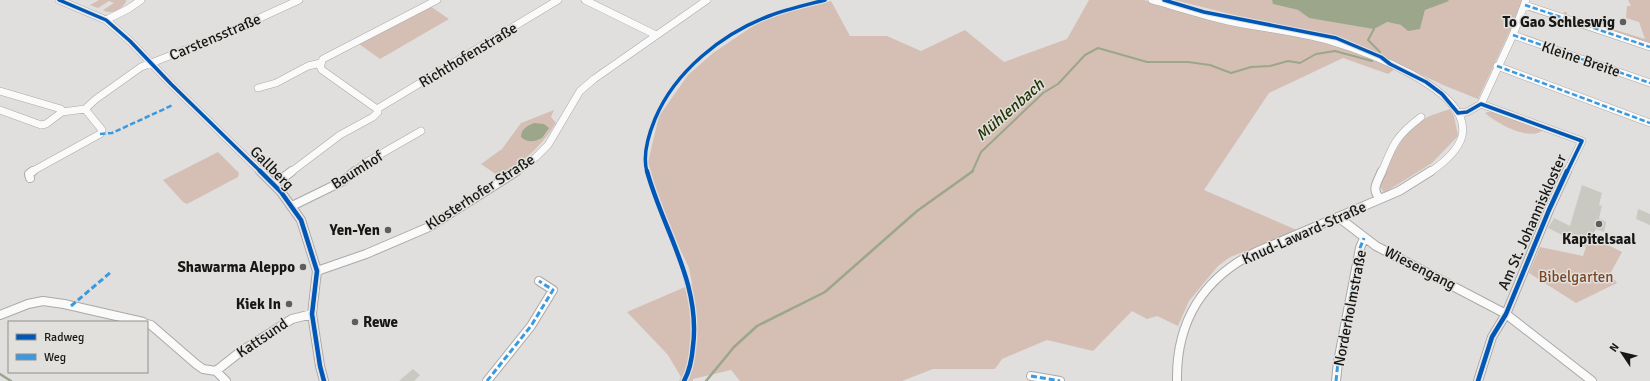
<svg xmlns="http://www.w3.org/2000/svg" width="1650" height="381" viewBox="0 0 1650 381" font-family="Signika,sans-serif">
<rect width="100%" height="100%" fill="#e0dfde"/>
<path fill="#d5bfb4" d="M 99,0 L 126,0 L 126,2 C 121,10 112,15 103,10 L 114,3 L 109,1 L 98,8 L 90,5 Z
M 1089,0 L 1144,0 L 1196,16 L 1335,44 L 1395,69 L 1388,74 L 1343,58 L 1269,93 L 1204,190 L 1299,231 L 1230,257 L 1218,266 L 1189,301 L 1178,326 L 1157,316 L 1147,319 L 1132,311 L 1093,351 L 1047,340 L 1002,359 L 995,369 L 933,369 L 902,381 L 740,381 L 731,370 L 693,379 L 693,381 L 679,381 L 681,377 L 668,355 L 627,312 L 692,284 L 689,268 L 662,211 L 648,162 L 659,116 L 688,75 L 713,53 L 756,24 L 784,13 L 831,1 L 850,36 L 887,36 L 921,51 L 965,30 L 1004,62 L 1067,39 Z
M 1174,0 L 1272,0 L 1274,4 L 1298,10 L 1309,18 L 1387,22 L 1420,29 L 1425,10 L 1448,0 L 1523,0 L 1522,5 L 1478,99 L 1443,85 L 1351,42 L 1334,36 L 1234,15 Z
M 1628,0 L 1650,0 L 1650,45 L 1564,15 L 1564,12 L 1567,12 L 1567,15 L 1645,39 L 1639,22 L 1626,18 L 1627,6 L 1631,6 Z
M 430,6 L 449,19 L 380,59 L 359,44 Z
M 1450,109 L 1454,116 L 1458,136 L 1432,163 L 1384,193 L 1380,186 C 1390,161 1399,135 1424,119 C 1431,115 1441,112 1450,109 Z
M 554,110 L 551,117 L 556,123 C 538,150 526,159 500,177 L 481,164 L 502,149 L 521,123 Z
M 1491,111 L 1543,130 C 1530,142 1496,123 1485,113 Z
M 218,152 L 239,173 L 238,177 L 187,204 L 183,202 L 163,180 Z
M 1592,237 L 1622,252 L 1610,274 L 1617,283 L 1576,303 L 1529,273 L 1540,247 L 1583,256 L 1586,247 Z"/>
<path fill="#9ba68b" d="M 1272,0 L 1448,0 L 1449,1 L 1425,10 L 1420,29 L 1408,31 L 1401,25 L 1387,22 L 1374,29 L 1309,18 L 1298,10 L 1273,4 Z
M 534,123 L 544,124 L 549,128 L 542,138 C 534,142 528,143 521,137 C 521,129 527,126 534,123 Z"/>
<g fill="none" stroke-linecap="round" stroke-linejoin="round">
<path stroke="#9ba68b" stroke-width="2" d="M 1374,29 L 1368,40 L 1380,52
M 972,172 L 981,152 L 1043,93 L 1058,84 L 1085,55 L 1098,48 L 1147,62 L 1188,62 L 1210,65 L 1231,73 L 1251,67 L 1270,66 L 1288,61 L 1300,63 L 1316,54 L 1335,51 L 1372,61"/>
<path stroke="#9ba68b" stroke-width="2.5" d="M 0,374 L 11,381
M 706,381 L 734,347 L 757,326 L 825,292 L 917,211 L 973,171"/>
</g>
<path fill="#cac9c1" d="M 1582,185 L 1602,193 L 1599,205 L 1602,206 L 1599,218 L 1606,222 L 1604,232 L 1596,229 L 1586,247 L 1548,228 L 1554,218 L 1570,226 Z
M 1638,209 L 1650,214 L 1650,225 L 1636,219 Z
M 413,369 L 420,375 L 414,381 L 399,381 Z"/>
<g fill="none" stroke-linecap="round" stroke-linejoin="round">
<g stroke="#aaa9a8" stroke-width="8">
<path id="street-far1" d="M 59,0 L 106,20 L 130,41 L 171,84 L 261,172
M 585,0 L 656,35
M 1152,0 C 1177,7 1203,15 1228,21 C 1261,28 1295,31 1327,40 C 1361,50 1473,89 1462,136 C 1458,151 1442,164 1430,172
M 1525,5 L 1650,47
M 106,20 L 128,9 L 141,0
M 1513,35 L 1650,83
M 1497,66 L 1650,123
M 258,88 L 276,83 L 308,66 L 321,63
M 0,91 L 61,109 L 62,112 L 85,109
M 1481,104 L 1582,141 L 1567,172
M 377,109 L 558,0
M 377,109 L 322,70 L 320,66 L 323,59 L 437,0
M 0,110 L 41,125 L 46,124 L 62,112
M 1458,113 L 1467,112 L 1481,104 L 1513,35 L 1526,0
M 31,172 L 100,134 L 102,130 L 85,109 L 96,99 L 141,67 L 218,37 L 299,0
M 291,172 L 340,135 L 373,117 L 378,112 L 377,109
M 354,172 L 367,162 L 421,131
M 515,172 L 536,157 L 548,145 L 580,91 L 594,79 L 707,0
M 1382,172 C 1393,144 1396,136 1421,117"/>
</g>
<g stroke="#aaa9a8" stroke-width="10">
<path id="street" d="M 260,171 L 281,192 L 301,220 L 317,271 L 312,314 L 320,366 L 324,381
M 30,178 L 29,174 L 33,171
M 274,185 L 292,171
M 1380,199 C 1371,189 1377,183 1382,171
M 292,206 L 343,181 L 355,171
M 1338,217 L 1376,246 L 1506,314 L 1592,381
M 317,271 L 366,254 L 429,227 L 517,171
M 0,315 L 28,304 L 43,301 L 64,304 L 143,322
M 147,324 L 151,325 L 196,364 L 203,369 L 216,371 L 226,381
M 216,371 L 240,352 L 292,319 L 312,314
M 1031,376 L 1060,381
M 487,381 L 531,326 L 553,290 L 539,281
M 1177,381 C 1176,322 1203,278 1256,252 L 1399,191 L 1431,171
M 1336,381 L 1338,362 L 1360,248 L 1364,238
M 1478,381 L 1492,337 L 1506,314 L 1549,210 L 1567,171"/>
</g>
<use href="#street-far1" stroke="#fafafa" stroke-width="7"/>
<use href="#street" stroke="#fafafa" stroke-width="8"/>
<path stroke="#3b9adf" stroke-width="2.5" stroke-dasharray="5.5 2.5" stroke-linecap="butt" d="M 1525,5 L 1650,47
M 1513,35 L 1650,83
M 1497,66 L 1650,123
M 100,134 L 112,133 L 173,105"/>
<path stroke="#3b9adf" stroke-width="3" stroke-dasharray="6 3" stroke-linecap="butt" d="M 71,306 L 111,272
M 1031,376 L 1060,381
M 487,381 L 531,326 L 553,290 L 539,281
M 1336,381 L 1338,362 L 1360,248 L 1364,238"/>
<g stroke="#e1e0dd" stroke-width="5.5">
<path id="cycleway-far1" d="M 59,0 L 106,20 L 130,41 L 171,84 L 261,172
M 1164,0 L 1204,12 L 1336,38 L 1381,57 L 1390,64 L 1426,82 L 1442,94 L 1458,113 L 1467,112 L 1481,104 L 1582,141 L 1567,172
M 647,172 C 642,155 648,136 655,119 C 675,71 722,34 769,16 C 787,9 806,5 825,0"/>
</g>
<g stroke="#e1e0dd" stroke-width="7">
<path id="cycleway" d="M 260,171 L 281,192 L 301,220 L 317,271 L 312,314 L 320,366 L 324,381
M 647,171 C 663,230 701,283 693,346 C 692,359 690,370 684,381
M 1478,381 L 1492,337 L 1506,314 L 1549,210 L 1567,171"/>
</g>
<use href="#cycleway-far1" stroke="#0057b8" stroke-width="3.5"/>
<use href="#cycleway" stroke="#0057b8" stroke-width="4.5"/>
</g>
<g fill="#5d5d5c" stroke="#e1e0dd" stroke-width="1.5">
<circle cx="1623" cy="22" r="4"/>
<circle cx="1599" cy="224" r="4"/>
<circle cx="388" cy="230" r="4"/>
<circle cx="303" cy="267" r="4"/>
<circle cx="289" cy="304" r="4"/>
<circle cx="355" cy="322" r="4"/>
</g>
<g text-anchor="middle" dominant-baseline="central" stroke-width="3" stroke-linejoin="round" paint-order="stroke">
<g font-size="15" font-weight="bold" fill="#171716" stroke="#e1e0dd" text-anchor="end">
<text x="1615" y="22">To Gao Schleswig</text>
<text x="380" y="230">Yen-Yen</text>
<text x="1599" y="239" text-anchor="middle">Kapitelsaal</text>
<text x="295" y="267">Shawarma Aleppo</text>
<text x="281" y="304">Kiek In</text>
<text x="363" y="322" text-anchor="start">Rewe</text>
</g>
<g font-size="15" fill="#171716" stroke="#e1e0dd">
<text transform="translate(215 37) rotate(-23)">Carstensstraße</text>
<text transform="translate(468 55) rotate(-31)">Richthofenstraße</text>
<text transform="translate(1581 59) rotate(19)">Kleine Breite</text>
<text transform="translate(272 168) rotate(45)">Gallberg</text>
<text transform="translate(357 170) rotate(-32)">Baumhof</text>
<text transform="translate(480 192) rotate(-33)">Klosterhofer Straße</text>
<text transform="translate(1532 222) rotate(-66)">Am St. Johanniskloster</text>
<text transform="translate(1304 233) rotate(-24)">Knud-Laward-Straße</text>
<text transform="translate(1420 268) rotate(27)">Wiesengang</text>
<text transform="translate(1350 308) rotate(-79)">Norderholmstraße</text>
<text transform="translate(262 338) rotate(-34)">Kattsund</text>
</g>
<g font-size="15" fill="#7c4625" stroke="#e1e0dd">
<text x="1576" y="277">Bibelgarten</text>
</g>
<g font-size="16" font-style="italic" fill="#253405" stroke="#e1e0dd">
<text transform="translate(1010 110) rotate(-41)">Mühlenbach</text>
</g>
</g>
<rect x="8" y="321" width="140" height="52" fill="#e1e0dd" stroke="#90908d"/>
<rect x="16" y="334" width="20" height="6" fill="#0057b8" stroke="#90908d"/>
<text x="44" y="341" font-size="12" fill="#171716">Radweg</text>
<rect x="16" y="354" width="20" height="6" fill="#3b9adf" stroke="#90908d"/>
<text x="44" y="361" font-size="12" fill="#171716">Weg</text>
<g transform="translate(1622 353) rotate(305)" stroke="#e1e0dd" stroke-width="3" paint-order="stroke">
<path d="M0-3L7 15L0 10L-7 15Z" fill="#171716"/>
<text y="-6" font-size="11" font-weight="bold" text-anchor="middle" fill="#171716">N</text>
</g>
</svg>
